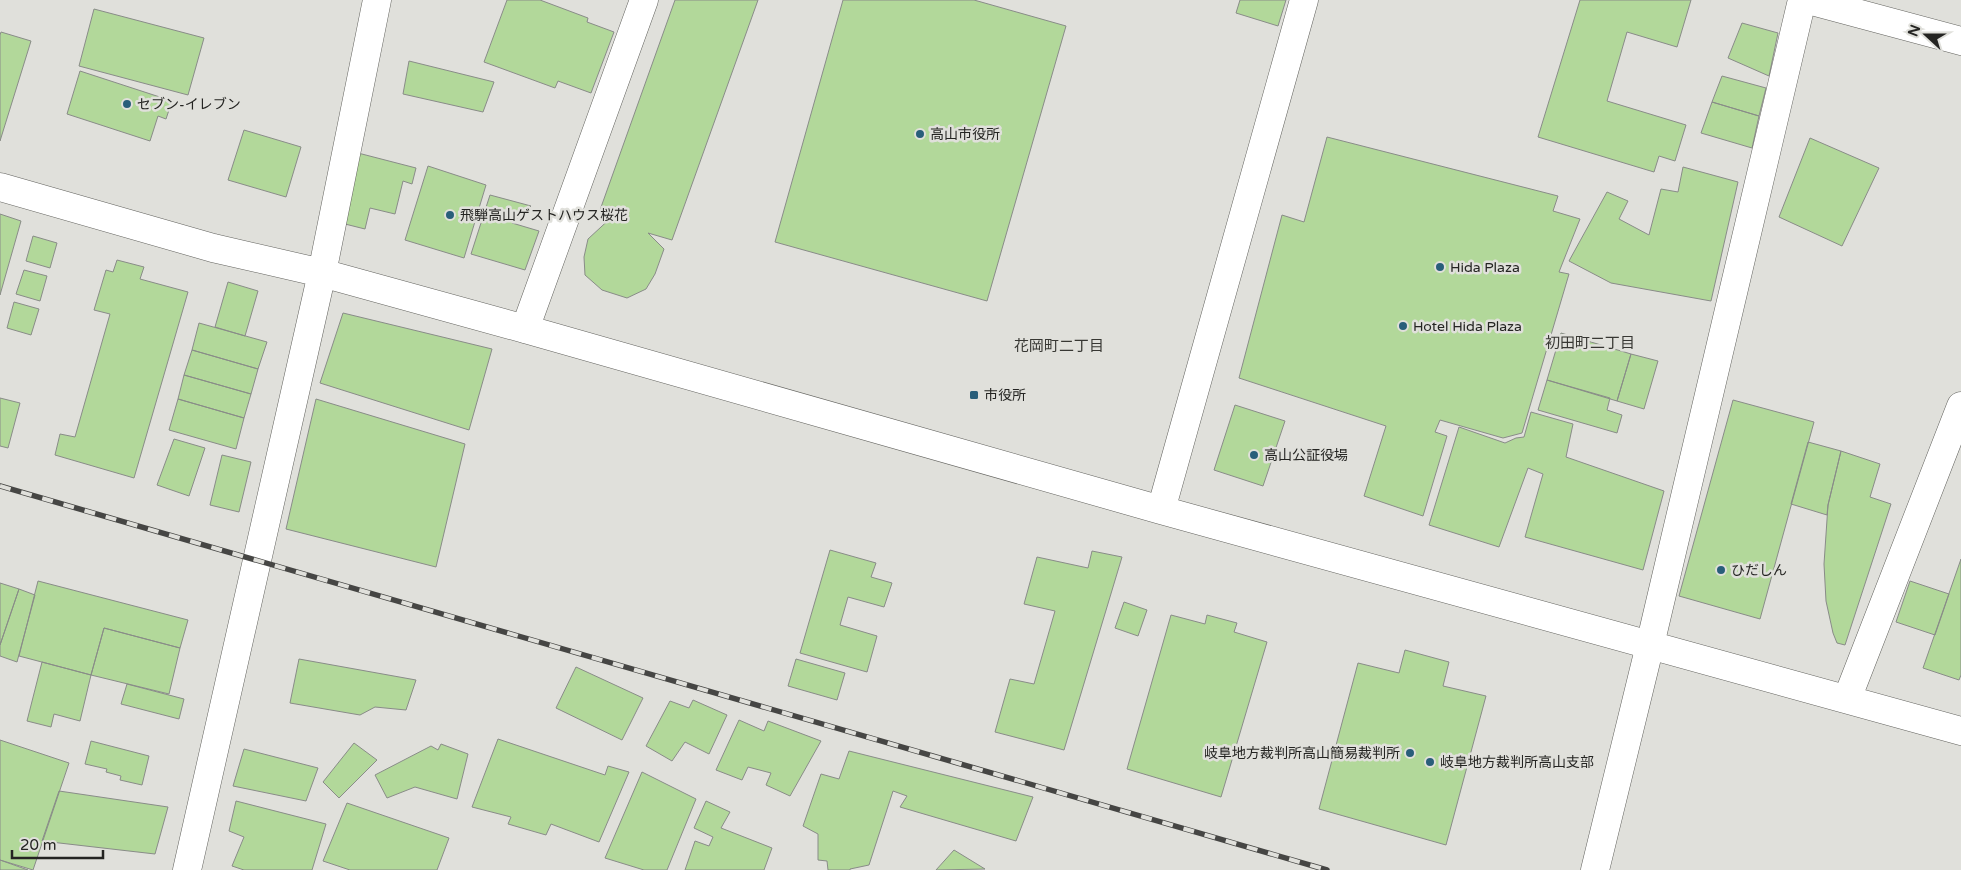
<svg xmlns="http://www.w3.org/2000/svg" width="1961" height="870" viewBox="0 0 1961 870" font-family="'Varela Round','Noto Sans JP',sans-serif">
<rect width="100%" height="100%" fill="#e0e0db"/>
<path fill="#b2d89a" stroke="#898c88" d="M 507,0 L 540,0 L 588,18 L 587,22 L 614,32 L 591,93 L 558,81 L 555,88 L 484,62 Z
M 675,0 L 758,0 L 672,240 L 648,233 L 664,249 L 655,274 L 646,289 L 627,298 L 602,290 L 585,275 L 584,257 L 588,239 L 614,215 L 600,210 Z
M 843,0 L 974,0 L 1066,26 L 987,301 L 775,242 Z
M 1240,0 L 1286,0 L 1278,26 L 1236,13 Z
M 1580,0 L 1691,0 L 1677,47 L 1627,32 L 1607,101 L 1686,125 L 1675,161 L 1659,156 L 1654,172 L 1538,137 Z
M 94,9 L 204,38 L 188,95 L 79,66 Z
M 1742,23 L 1778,33 L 1769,76 L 1728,58 Z
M 1,32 L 31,41 L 0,141 L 0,35 Z
M 409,61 L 494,82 L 483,112 L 403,94 Z
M 80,71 L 172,101 L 166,119 L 158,116 L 150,141 L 67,114 Z
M 1722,76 L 1766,88 L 1759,116 L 1712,102 Z
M 1712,102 L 1759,116 L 1752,148 L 1701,133 Z
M 244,130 L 301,147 L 286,197 L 228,180 Z
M 1327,137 L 1558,196 L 1553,211 L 1580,219 L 1559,272 L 1569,274 L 1522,433 L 1503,438 L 1440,420 L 1435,432 L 1447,436 L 1423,516 L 1364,496 L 1386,426 L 1239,378 L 1282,215 L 1304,222 Z
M 1810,138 L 1879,168 L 1842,246 L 1779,217 Z
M 358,153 L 416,168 L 412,184 L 403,181 L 395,214 L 370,208 L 365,229 L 341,223 Z
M 428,166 L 486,185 L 464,258 L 405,240 Z
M 1683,167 L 1738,182 L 1711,301 L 1611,283 L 1569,261 L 1607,192 L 1628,201 L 1619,219 L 1649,235 L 1661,189 L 1678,192 Z
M 490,195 L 531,206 L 512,223 L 539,231 L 525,270 L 471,254 Z
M 0,214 L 21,221 L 0,295 Z
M 33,236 L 57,243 L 50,268 L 26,261 Z
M 117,260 L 144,267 L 140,279 L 188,292 L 134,478 L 55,455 L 60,434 L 75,437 L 110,314 L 94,310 L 106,270 L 113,272 Z
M 24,270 L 47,276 L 40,301 L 16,294 Z
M 228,282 L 258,291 L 245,336 L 215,327 Z
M 14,302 L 39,309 L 31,335 L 7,328 Z
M 343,313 L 492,349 L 469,430 L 320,383 Z
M 199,323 L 267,342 L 258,369 L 192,350 Z
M 1561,333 L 1631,354 L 1617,401 L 1547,380 Z
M 192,350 L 258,369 L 251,394 L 184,375 Z
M 1631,354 L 1658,361 L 1644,409 L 1617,401 Z
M 184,375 L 251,394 L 244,418 L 178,399 Z
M 1547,380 L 1610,398 L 1607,410 L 1622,415 L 1617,433 L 1538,410 Z
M 0,398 L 20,403 L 8,448 L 0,446 Z
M 178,399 L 244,418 L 236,449 L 169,430 Z
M 316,399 L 465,444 L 436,567 L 286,529 Z
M 1733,400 L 1814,422 L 1760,619 L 1679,596 Z
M 1235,405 L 1285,421 L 1263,486 L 1214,470 Z
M 1531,412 L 1573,424 L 1566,457 L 1664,491 L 1643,570 L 1525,537 L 1543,474 L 1528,468 L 1499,547 L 1429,525 L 1459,427 L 1505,443 L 1516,438 L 1524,437 Z
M 174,439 L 205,448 L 189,496 L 157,485 Z
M 1808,442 L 1841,451 L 1828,505 L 1827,515 L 1791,504 Z
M 1841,451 L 1880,464 L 1870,497 L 1891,504 L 1845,645 L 1837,643 L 1833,633 L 1826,601 L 1824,564 L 1828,505 Z
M 222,455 L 251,462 L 239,512 L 210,505 Z
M 830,550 L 876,563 L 871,577 L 892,583 L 884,607 L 848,597 L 840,625 L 877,636 L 867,672 L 800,653 Z
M 1092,551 L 1122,557 L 1064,750 L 995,732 L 1010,679 L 1034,684 L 1055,611 L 1024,604 L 1037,557 L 1088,568 Z
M 1961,559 L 1961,675 L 1959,680 L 1923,668 Z
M 38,581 L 188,620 L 180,648 L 104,628 L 91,675 L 19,656 Z
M 1910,581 L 1949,594 L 1935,635 L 1896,622 Z
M 0,583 L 19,589 L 0,645 Z
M 19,589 L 35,595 L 17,662 L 0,656 L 0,645 Z
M 1124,602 L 1147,610 L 1138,636 L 1115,628 Z
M 1171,615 L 1205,624 L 1207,615 L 1237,623 L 1234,632 L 1267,642 L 1221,797 L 1127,769 Z
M 104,628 L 180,648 L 169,694 L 91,675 Z
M 1405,650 L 1449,662 L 1443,686 L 1486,696 L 1446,845 L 1319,809 L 1358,663 L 1399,673 Z
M 299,659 L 416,680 L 406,710 L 375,707 L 360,715 L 290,703 Z
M 796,659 L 845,673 L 837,700 L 788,686 Z
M 42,662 L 91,675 L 80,721 L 54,714 L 51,727 L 27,721 Z
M 576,667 L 643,698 L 622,740 L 556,708 Z
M 127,684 L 184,699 L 179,719 L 121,704 Z
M 693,700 L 727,715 L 709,754 L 685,742 L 672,761 L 646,746 L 670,701 L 689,708 Z
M 739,720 L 764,731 L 768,721 L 821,741 L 790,796 L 766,785 L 771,773 L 748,767 L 742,780 L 716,770 Z
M 498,739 L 605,775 L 608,766 L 629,772 L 599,842 L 551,824 L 546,835 L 508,824 L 511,817 L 472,807 Z
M 0,740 L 69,763 L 33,870 L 0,860 Z
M 91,741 L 149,756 L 142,785 L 120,780 L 121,776 L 106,772 L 107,769 L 85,764 Z
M 354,743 L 377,760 L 339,798 L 323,782 Z
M 441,744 L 468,754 L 457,799 L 415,787 L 387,798 L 375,775 L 431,746 L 438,750 Z
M 244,749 L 318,768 L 306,801 L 233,786 Z
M 849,751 L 1033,797 L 1016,841 L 900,807 L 907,796 L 893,791 L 869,865 L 850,869 L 850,870 L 828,870 L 827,861 L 818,860 L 818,834 L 803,826 L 821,774 L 839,779 Z
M 642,772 L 696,799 L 667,870 L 644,870 L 605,858 Z
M 59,791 L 168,807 L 155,854 L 42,841 Z
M 236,801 L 326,824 L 312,870 L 244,870 L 232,866 L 244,837 L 229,831 Z
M 706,801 L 730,812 L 721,828 L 772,848 L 764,870 L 685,870 L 695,841 L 709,846 L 713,837 L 694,828 Z
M 347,803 L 449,838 L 437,870 L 350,870 L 323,861 Z
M 954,850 L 985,869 L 936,870 Z
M 0,860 L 28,870 L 0,870 Z"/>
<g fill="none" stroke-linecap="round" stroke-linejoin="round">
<g stroke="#63635f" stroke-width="29">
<path id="minor" d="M 1808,0 L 1961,41
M 0,187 L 213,248 L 322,273 L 525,329 L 1161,510 L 1961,731
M 525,329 L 644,0
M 1161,510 L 1304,0
M 1847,699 L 1961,406
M 187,870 L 322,273 L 377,0
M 1595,870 L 1650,645 L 1802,0"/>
</g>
<use href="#minor" stroke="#fff" stroke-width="28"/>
<g stroke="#464644" stroke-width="5.5">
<path id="rail" d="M 0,486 L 1327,870"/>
</g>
<use href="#rail" stroke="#e0e0db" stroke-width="4" stroke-dasharray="11" stroke-linecap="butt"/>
</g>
<g fill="#295e7a" stroke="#e0e0db" stroke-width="2">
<circle cx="127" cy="104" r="5"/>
<circle cx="920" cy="134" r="5"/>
<circle cx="450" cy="215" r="5"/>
<circle cx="1440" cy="267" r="5"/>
<circle cx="1403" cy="326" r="5"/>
<rect x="969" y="390" width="10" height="10" rx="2.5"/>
<circle cx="1254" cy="455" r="5"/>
<circle cx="1721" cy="570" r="5"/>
<circle cx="1410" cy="753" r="5"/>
<circle cx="1430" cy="762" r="5"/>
</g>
<g text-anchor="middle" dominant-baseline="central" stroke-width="5" stroke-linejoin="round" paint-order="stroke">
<g font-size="14" fill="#242422" stroke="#e0e0db" text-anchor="start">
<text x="137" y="104">セブン-イレブン</text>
<text x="930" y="134">高山市役所</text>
<text x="460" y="215">飛騨高山ゲストハウス桜花</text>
<text x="1450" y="267">Hida Plaza</text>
<text x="1413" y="326">Hotel Hida Plaza</text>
<text x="984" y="395">市役所</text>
<text x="1264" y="455">高山公証役場</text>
<text x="1731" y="570">ひだしん</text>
<text x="1400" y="753" text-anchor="end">岐阜地方裁判所高山簡易裁判所</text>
<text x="1440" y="762">岐阜地方裁判所高山支部</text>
</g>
<g font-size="15" fill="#373733" stroke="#e0e0db">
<text x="1590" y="343">初田町二丁目</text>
<text x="1059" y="346">花岡町二丁目</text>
</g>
</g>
<g transform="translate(1926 35) rotate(291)" stroke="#e0e0db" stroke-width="4" paint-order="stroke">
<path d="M0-4L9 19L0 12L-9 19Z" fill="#242422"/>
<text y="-8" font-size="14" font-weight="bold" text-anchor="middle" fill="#242422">N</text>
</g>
<path d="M12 850v8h91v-8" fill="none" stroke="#242422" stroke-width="2.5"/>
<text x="20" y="850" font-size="15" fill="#242422" stroke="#e0e0db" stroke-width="4" paint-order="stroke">20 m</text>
</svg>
